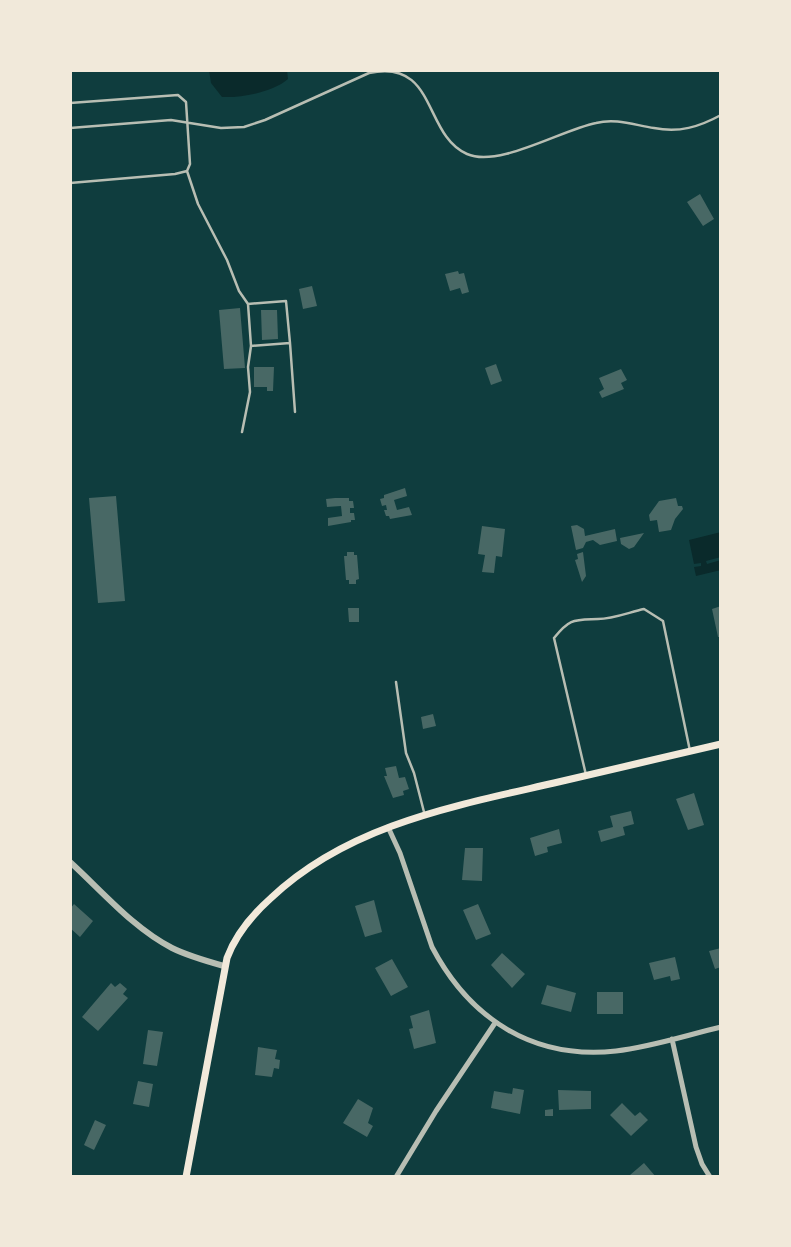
<svg xmlns="http://www.w3.org/2000/svg" width="791" height="1247" viewBox="0 0 791 1247" font-family="'PT Sans Narrow',sans-serif">
<rect width="100%" height="100%" fill="#0f3d3e"/>
<path fill="#0a2a2b" d="M 209,70 L 287,70 L 288,79 C 273,92 242,98 222,97 L 211,83 Z
M 721,532 L 721,557 L 706,561 L 707,564 L 721,560 L 721,570 L 696,576 L 694,567 L 701,566 L 701,563 L 694,564 L 689,540 Z"/>
<path fill="#486865" d="M 700,194 L 714,219 L 703,226 L 687,202 Z
M 458,271 L 459,274 L 464,273 L 469,292 L 462,294 L 460,288 L 450,291 L 445,274 Z
M 312,286 L 317,306 L 303,309 L 299,289 Z
M 240,308 L 245,368 L 224,369 L 219,310 Z
M 261,310 L 277,310 L 278,339 L 262,340 Z
M 496,364 L 502,381 L 491,385 L 485,368 Z
M 254,367 L 274,367 L 273,391 L 267,391 L 267,387 L 254,387 Z
M 621,369 L 627,380 L 621,383 L 624,389 L 602,398 L 599,392 L 604,389 L 599,378 Z
M 405,488 L 407,496 L 394,500 L 397,510 L 409,507 L 412,515 L 390,519 L 389,516 L 386,516 L 384,510 L 387,510 L 386,505 L 382,506 L 380,499 L 384,498 L 384,495 Z
M 116,496 L 125,601 L 98,603 L 89,498 Z
M 335,498 L 349,498 L 349,501 L 353,501 L 354,508 L 350,508 L 350,513 L 354,513 L 355,520 L 351,520 L 351,522 L 328,526 L 328,518 L 342,516 L 341,506 L 327,507 L 326,499 Z
M 676,498 L 678,506 L 682,506 L 683,509 L 675,519 L 671,530 L 659,532 L 657,520 L 650,521 L 649,515 L 659,501 Z
M 577,525 L 584,529 L 585,536 L 615,529 L 617,541 L 600,545 L 593,540 L 586,542 L 583,548 L 576,550 L 571,526 Z
M 482,526 L 505,529 L 502,557 L 496,556 L 494,573 L 482,572 L 485,555 L 478,554 Z
M 644,533 L 634,547 L 629,549 L 621,544 L 620,538 Z
M 347,552 L 354,552 L 354,555 L 357,555 L 359,579 L 356,580 L 356,584 L 349,584 L 349,580 L 346,580 L 344,556 L 347,556 Z
M 583,552 L 586,576 L 582,582 L 575,560 L 578,559 L 577,554 Z
M 721,606 L 721,637 L 718,637 L 712,609 Z
M 348,608 L 359,608 L 359,622 L 349,622 Z
M 433,714 L 436,726 L 423,729 L 421,717 Z
M 396,766 L 399,778 L 405,777 L 409,789 L 403,791 L 404,795 L 393,798 L 384,776 L 387,776 L 385,768 Z
M 694,793 L 704,825 L 688,830 L 676,799 Z
M 631,811 L 634,824 L 623,827 L 625,835 L 601,842 L 598,831 L 613,827 L 610,816 Z
M 559,829 L 562,843 L 547,847 L 548,852 L 535,856 L 530,838 Z
M 465,848 L 483,848 L 482,881 L 462,880 Z
M 374,900 L 382,932 L 365,937 L 355,906 Z
M 74,904 L 93,921 L 80,937 L 70,928 L 70,909 Z
M 478,904 L 491,934 L 476,940 L 463,910 Z
M 721,948 L 721,967 L 715,969 L 709,951 Z
M 502,953 L 525,974 L 512,988 L 491,965 Z
M 675,957 L 680,979 L 671,981 L 670,976 L 654,980 L 649,963 Z
M 392,959 L 408,987 L 391,996 L 375,968 Z
M 111,983 L 115,987 L 120,983 L 127,989 L 123,994 L 128,998 L 98,1031 L 82,1017 Z
M 547,985 L 576,993 L 571,1012 L 541,1004 Z
M 597,992 L 623,992 L 623,1014 L 597,1014 Z
M 429,1010 L 436,1043 L 414,1049 L 409,1029 L 413,1028 L 410,1016 Z
M 148,1030 L 163,1032 L 157,1066 L 143,1064 Z
M 258,1047 L 277,1050 L 275,1059 L 280,1060 L 279,1069 L 274,1068 L 272,1077 L 255,1075 Z
M 138,1081 L 153,1084 L 149,1107 L 133,1104 Z
M 513,1088 L 524,1090 L 520,1114 L 491,1108 L 494,1091 L 512,1094 Z
M 558,1090 L 591,1091 L 591,1109 L 559,1110 Z
M 358,1099 L 373,1108 L 368,1123 L 373,1126 L 367,1137 L 343,1123 Z
M 622,1103 L 635,1116 L 640,1112 L 648,1120 L 631,1136 L 610,1115 Z
M 553,1109 L 553,1116 L 545,1116 L 545,1110 Z
M 95,1120 L 106,1125 L 94,1150 L 84,1145 Z
M 644,1163 L 656,1177 L 632,1177 L 630,1175 Z"/>
<g fill="none" stroke-linecap="round" stroke-linejoin="round">
<path stroke="#b8beb3" stroke-width="2.5" d="M 70,103 L 178,95 L 186,102 L 190,164 L 187,171 L 198,204 L 227,260 L 239,291 L 248,304 L 251,346 L 248,367 L 250,392 L 242,432
M 70,128 L 171,120 L 221,128 L 244,127 L 265,120 L 369,73 C 437,58 423,135 467,154 C 499,168 561,130 596,123 C 616,118 634,125 654,128 C 679,133 699,127 721,115
M 70,183 L 175,174 L 187,171
M 248,304 L 286,301 L 290,343 L 251,346
M 290,343 L 295,412
M 396,682 L 406,753 L 414,773 L 424,812
M 586,775 L 554,638 C 570,618 574,620 598,619 C 613,619 630,612 644,609 L 663,621 L 690,751"/>
<path stroke="#b8beb3" stroke-width="5" d="M 388,827 L 400,853 L 432,947 C 470,1019 533,1060 616,1051 C 651,1047 687,1035 721,1027
M 672,1039 L 696,1147 L 702,1164 L 710,1177
M 396,1177 L 436,1111 L 495,1023"/>
<path stroke="#b8beb3" stroke-width="6" d="M 70,862 C 102,891 133,928 172,948 C 188,956 206,961 224,966"/>
<path stroke="#f1e9da" stroke-width="7" d="M 186,1177 L 227,958 C 236,934 252,915 271,898 C 348,825 454,806 554,783 C 610,770 665,757 721,744"/>
</g>
<rect width="791" height="1247" fill="none" stroke="#f1e9da" stroke-width="144"/>
</svg>
